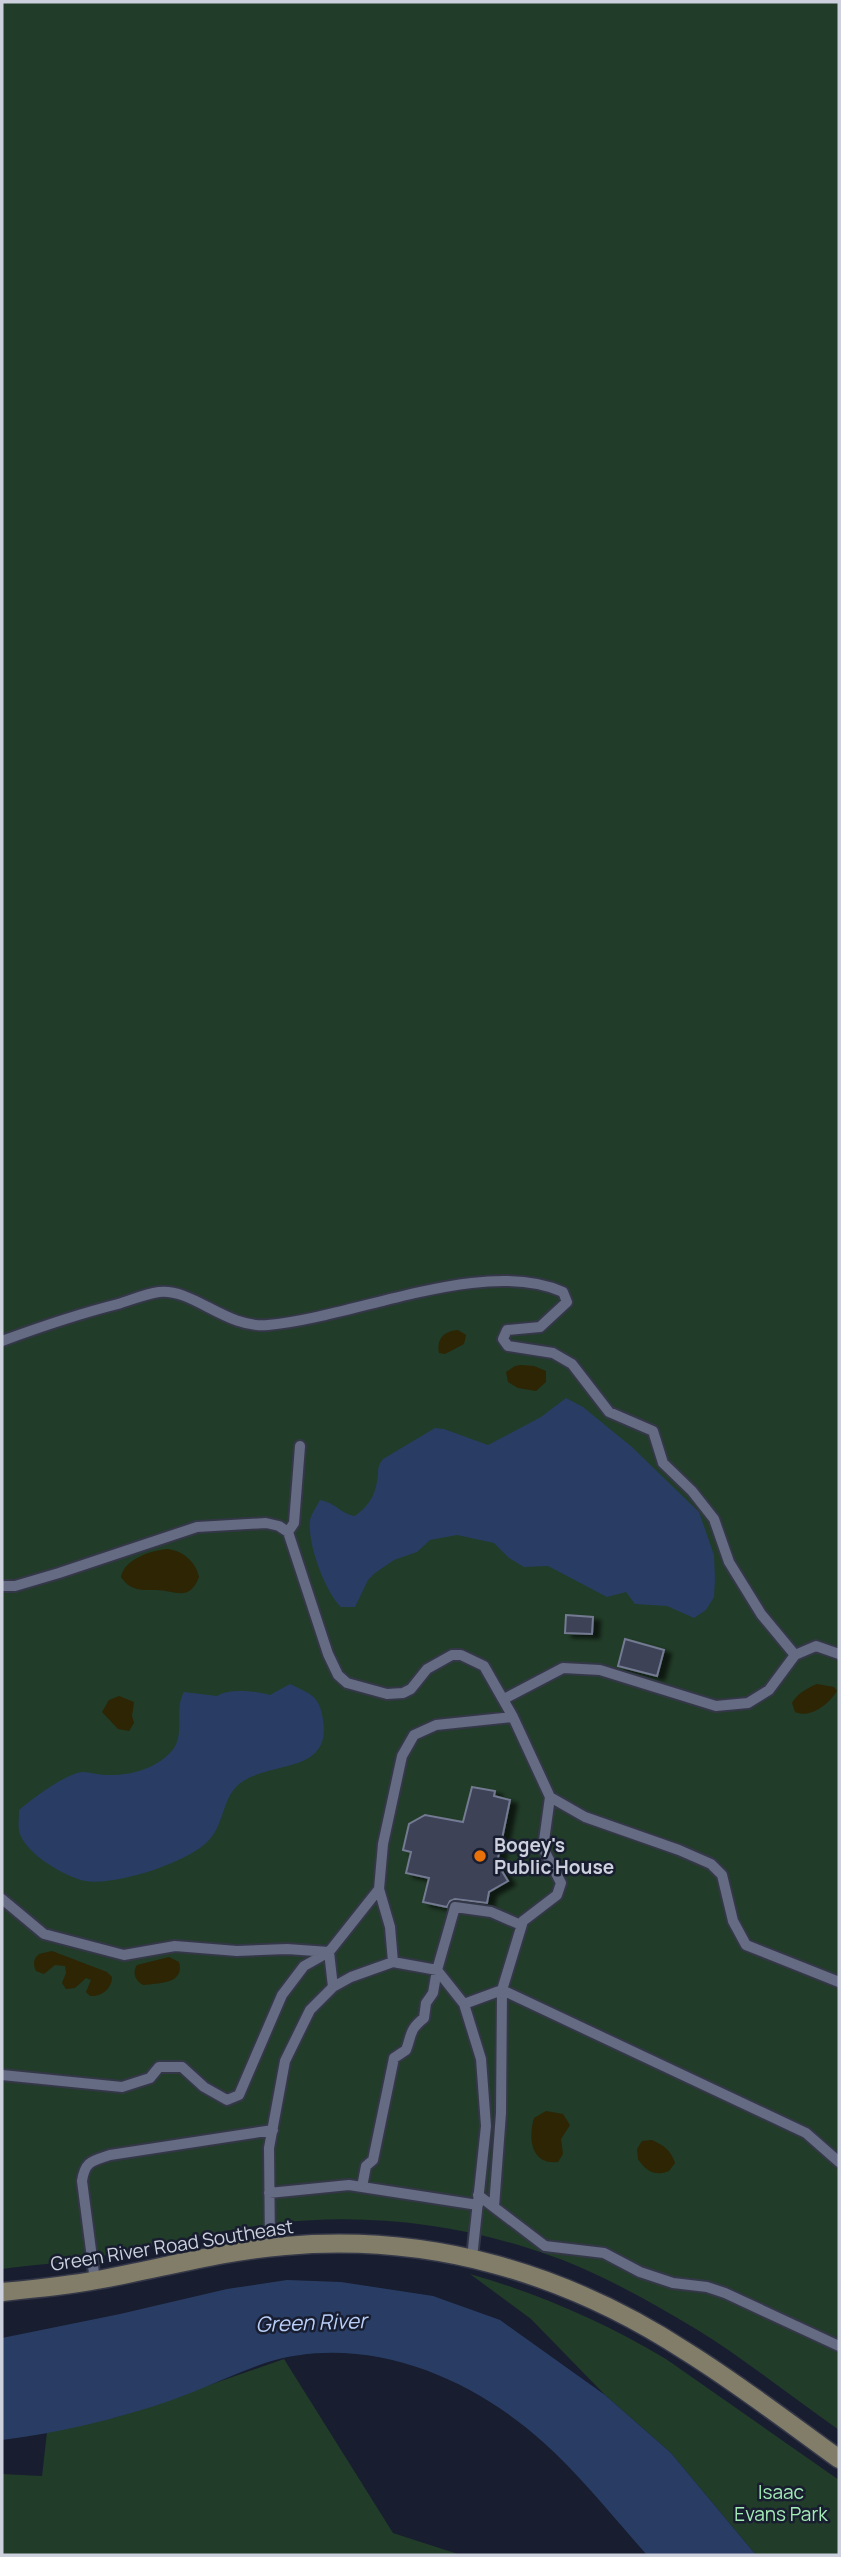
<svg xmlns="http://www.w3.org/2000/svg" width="841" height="2557" viewBox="0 0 841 2557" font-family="Manrope,sans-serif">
<defs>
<filter id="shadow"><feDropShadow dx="7" dy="4" stdDeviation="2" flood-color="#0009"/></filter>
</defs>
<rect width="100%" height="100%" fill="#181d30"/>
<path fill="#213c28" d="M 2,2 L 839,2 L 839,2430 C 792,2397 746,2360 696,2329 C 647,2300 595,2270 540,2252 C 458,2224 365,2213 279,2223 C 215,2230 154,2247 91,2258 C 62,2263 32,2265 2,2269 Z
M 470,2274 C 540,2294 604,2322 666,2359 L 839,2480 L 839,2555 L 756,2555 L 671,2453 L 605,2395 L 531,2319 Z
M 284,2359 L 393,2533 L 461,2555 L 2,2555 L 2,2474 L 42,2476 L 47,2432 L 117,2417 Z"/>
<path fill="#2d2504" d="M 458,1330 L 466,1335 L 464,1344 L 445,1354 L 439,1353 C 436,1338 445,1331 458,1330 Z
M 521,1365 L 534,1366 L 546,1371 L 546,1382 L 536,1391 L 518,1388 L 508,1382 L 506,1372 L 515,1366 Z
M 168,1549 C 183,1551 196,1562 199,1577 C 189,1603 175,1590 156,1590 C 141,1590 130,1591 121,1577 C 124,1559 152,1550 168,1549 Z
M 817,1684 L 834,1687 L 837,1691 C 829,1704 810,1719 795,1712 L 792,1703 C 797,1694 807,1688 817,1684 Z
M 119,1696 L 134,1702 L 132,1716 L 134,1723 L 129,1731 L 118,1729 L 102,1712 L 109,1700 Z
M 52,1951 L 107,1972 L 112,1977 C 112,1989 101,1997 90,1996 L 86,1992 L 91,1980 L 86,1978 L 75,1988 L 66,1989 L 62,1983 L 66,1973 L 65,1966 L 55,1965 L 44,1974 L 36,1971 C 33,1964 33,1959 39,1954 Z
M 169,1957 L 179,1962 C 185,1984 159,1983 143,1985 C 135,1980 132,1973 137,1965 Z
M 546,2111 L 563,2114 L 570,2125 L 561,2139 L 563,2154 L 558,2162 C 531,2165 528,2139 534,2118 Z
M 652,2140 C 663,2145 671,2150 675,2163 L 669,2171 C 655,2177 646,2171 638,2159 L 637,2149 L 642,2141 Z"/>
<path fill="#293d64" d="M 566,1398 L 583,1407 L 632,1447 L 699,1512 L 714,1555 L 715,1579 L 714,1597 L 706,1610 L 694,1618 L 667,1606 L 635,1604 L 626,1592 L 607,1597 L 548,1566 L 524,1567 L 509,1558 L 494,1543 L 457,1535 L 430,1540 L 417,1552 L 394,1560 L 375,1573 L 368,1580 L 355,1607 L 341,1607 C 325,1592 307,1543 310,1520 C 311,1514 317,1506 320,1500 C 337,1503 340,1514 355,1516 C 367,1507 374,1498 377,1482 C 379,1473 376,1467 383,1459 L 435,1428 L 444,1429 L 488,1445 L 541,1417 Z
M 290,1684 C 311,1694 320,1696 323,1720 C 332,1776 266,1760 238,1785 C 221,1800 225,1827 205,1844 C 182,1864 115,1886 85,1881 C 65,1877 24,1853 19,1831 C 18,1825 19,1817 19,1810 C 32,1799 66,1773 83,1772 C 90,1772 98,1775 105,1775 C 128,1776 153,1770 170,1753 C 187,1736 173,1711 184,1692 L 217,1696 C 229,1688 256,1691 270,1695 Z
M 287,2280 L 341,2282 L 433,2296 L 500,2320 L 605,2395 L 671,2453 L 756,2555 L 647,2555 C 613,2517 581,2476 543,2442 C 470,2376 364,2332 265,2363 C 234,2374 203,2389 172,2400 C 117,2419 59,2433 2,2440 L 2,2338 L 120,2314 L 227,2289 Z"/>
<path fill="#3c4257" stroke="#737a91" stroke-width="2" filter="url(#shadow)" d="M 566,1615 L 593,1617 L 592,1634 L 565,1633 Z
M 625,1639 L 664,1650 L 657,1676 L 618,1666 Z
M 472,1787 L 495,1791 L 494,1796 L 510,1800 L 497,1863 L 508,1881 L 489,1892 L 487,1903 L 455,1899 L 450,1901 L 447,1907 L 423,1902 L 429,1878 L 406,1873 L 411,1852 L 403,1850 L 409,1824 L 425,1815 L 463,1822 Z"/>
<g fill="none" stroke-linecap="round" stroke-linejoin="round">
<g stroke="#343747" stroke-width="14">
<path id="lane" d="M 2,1341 C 40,1327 78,1314 118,1304 C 131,1300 145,1294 159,1292 C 193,1288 226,1329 268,1325 C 353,1318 485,1256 563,1292 L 567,1302 L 540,1327 L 507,1330 L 503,1339 L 508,1346 L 553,1353 L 572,1364 L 609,1412 L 653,1431 L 663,1463 L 692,1491 L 714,1519 L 729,1562 L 761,1614 L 795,1655
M 288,1532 L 294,1523 L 300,1446
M 2,1586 L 15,1586 L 59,1573 L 197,1527 L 266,1523 L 279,1526 L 288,1532 L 328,1654 L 338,1675 L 347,1683 L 387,1694 L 403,1693 L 411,1689 L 427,1669 L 452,1655 L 461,1655 L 484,1666 L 513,1717 L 550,1797 L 585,1817 L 679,1850 L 711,1864 L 722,1875 L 733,1921 L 746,1945 L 839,1982
M 504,1699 L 563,1668 L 600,1670 L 716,1706 L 748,1703 L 769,1690 L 795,1655 L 816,1646 L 839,1654
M 2,1899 L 44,1934 L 124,1955 L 175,1946 L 237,1951 L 287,1949 L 329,1952 L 333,1987
M 393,1962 L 390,1927 L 379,1889 L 383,1844 L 402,1756 L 414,1735 L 436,1725 L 513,1717
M 464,2004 L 502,1990 L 806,2133 L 839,2162
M 2,2075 L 122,2087 L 150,2078 L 159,2067 L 182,2067 L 204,2087 L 227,2100 L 239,2095 L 282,1995 L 304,1966 L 329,1952 L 379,1889
M 362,2187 L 366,2166 L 373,2160 L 394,2058 L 406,2050 C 412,2034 409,2030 424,2018 L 426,2003 L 433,1993 L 437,1970 L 455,1907 L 491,1912 L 521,1925
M 269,2193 L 349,2185 L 478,2205
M 478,2195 L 545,2246 L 604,2253 L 640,2272 L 673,2283 L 707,2287 L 725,2293 L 839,2346
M 494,2207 L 501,2113 L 502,1990 L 523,1921 L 557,1895 L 561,1883 L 543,1848 L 550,1797
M 270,2248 L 269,2148 L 285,2061 L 310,2010 L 333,1987 L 351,1977 L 393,1962 L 437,1970 L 464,2004 L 481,2059 L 486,2126 L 472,2258
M 95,2281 L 82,2181 C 85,2161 92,2161 110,2155 L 273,2130"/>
</g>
<g stroke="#343747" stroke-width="21">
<path id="secondary" d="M 2,2292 C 33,2289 65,2286 97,2280 C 159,2269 221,2251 285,2246 C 430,2233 566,2273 687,2352 C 740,2385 789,2423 839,2459"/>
</g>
<use href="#lane" stroke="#646b82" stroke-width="10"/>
<use href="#secondary" stroke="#817d69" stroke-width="18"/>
</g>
<circle fill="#e8710a" stroke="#181d30" stroke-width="2.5" cx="480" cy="1856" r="7"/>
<g text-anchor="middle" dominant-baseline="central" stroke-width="5" stroke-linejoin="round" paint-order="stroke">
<g font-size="19" font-weight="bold" fill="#cdd1de" stroke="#181d30" text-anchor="start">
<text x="494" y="1845">Bogey's<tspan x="494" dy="22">Public House</tspan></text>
</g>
<g font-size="19" fill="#cdd1de" stroke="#181d30">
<text transform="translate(172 2245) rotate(-9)">Green River Road Southeast</text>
</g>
<g font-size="19" fill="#a3ebb5" stroke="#181d30">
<text x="781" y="2492">Isaac<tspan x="781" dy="22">Evans Park</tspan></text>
</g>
<g font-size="21" font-style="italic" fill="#b9cff8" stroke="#181d30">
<text transform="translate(311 2322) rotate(-2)">Green River</text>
</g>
</g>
<rect width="841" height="2557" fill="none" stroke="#cdd1de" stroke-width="7"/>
</svg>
